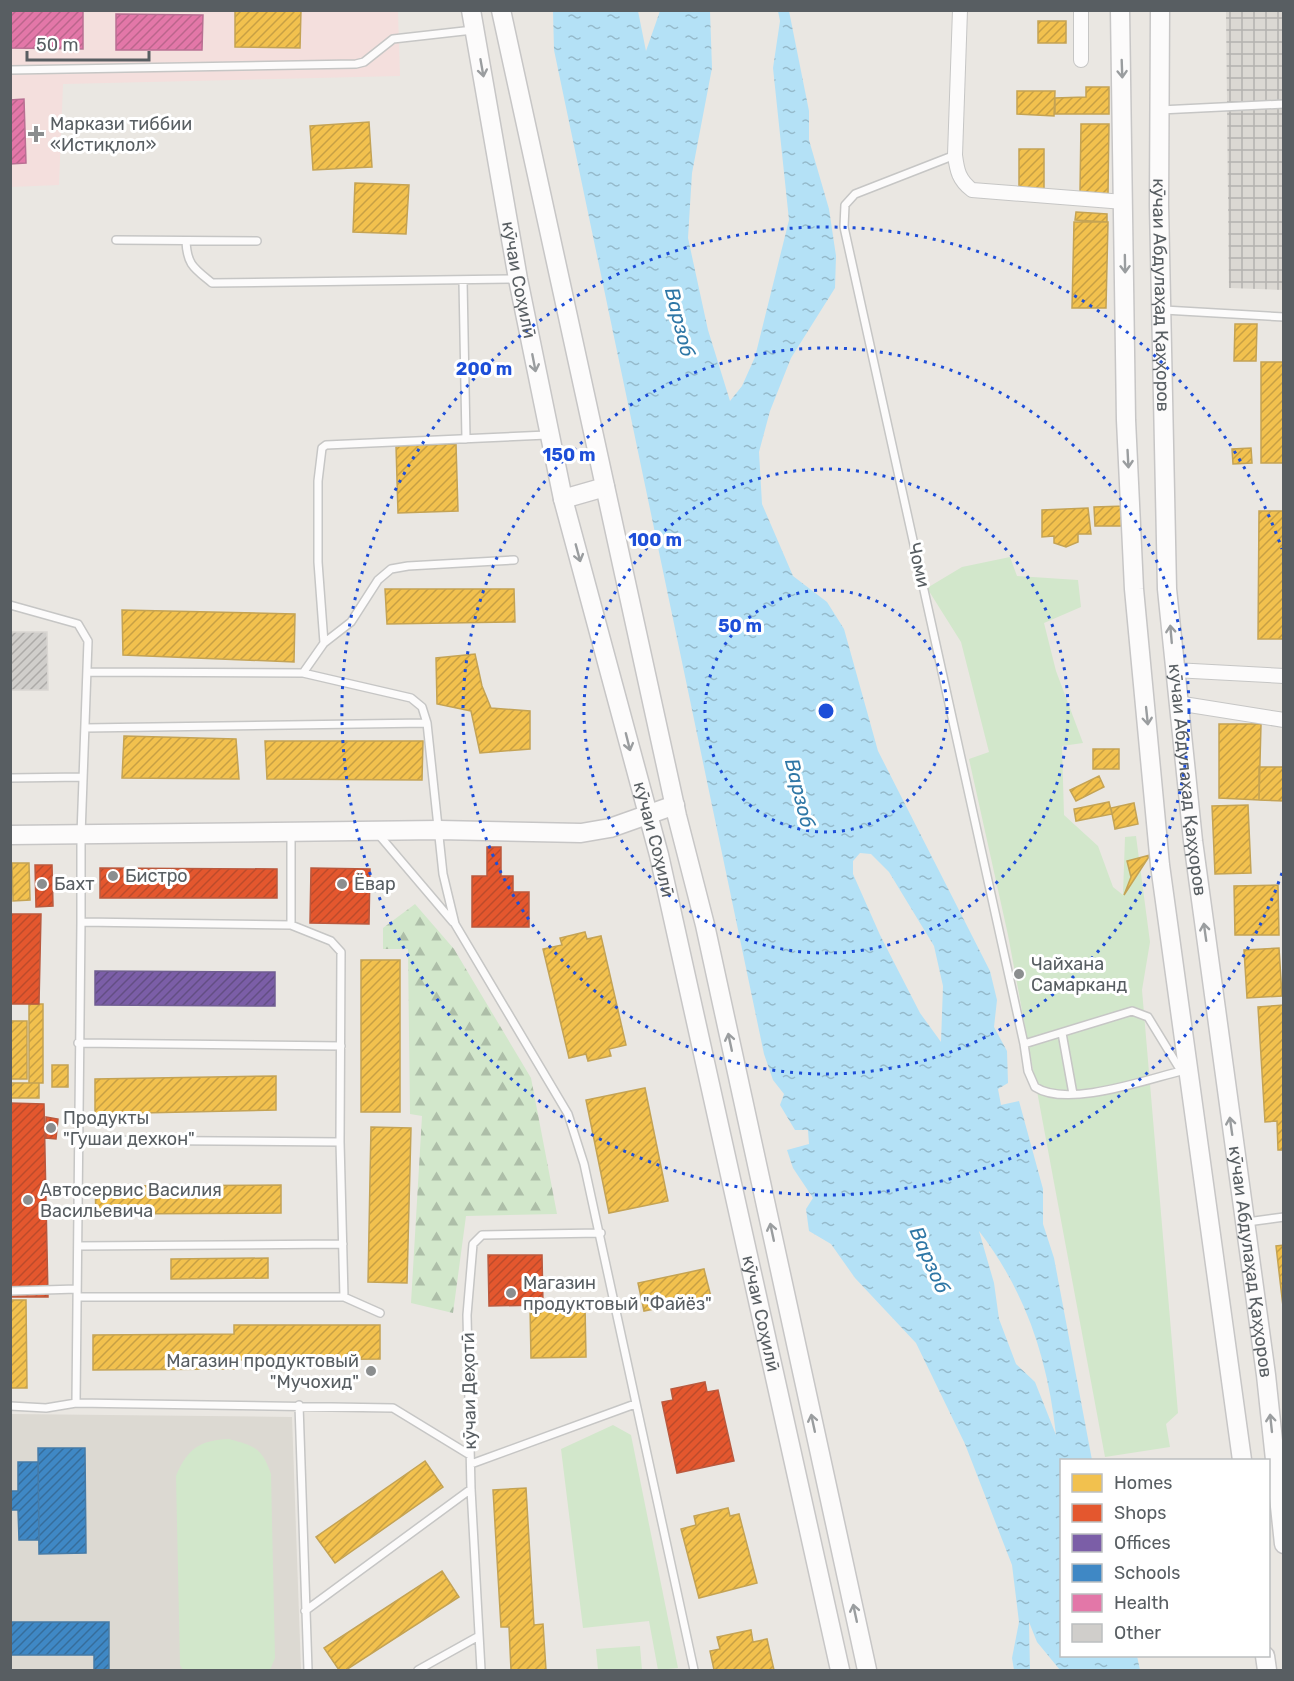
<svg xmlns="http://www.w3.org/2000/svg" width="1294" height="1681" viewBox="0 0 1294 1681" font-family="Rubik,sans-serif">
<defs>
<pattern id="industrial-grid" width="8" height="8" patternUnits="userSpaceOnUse" patternTransform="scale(1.5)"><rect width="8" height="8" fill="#dbd8d3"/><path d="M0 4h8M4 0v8" fill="none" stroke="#b4b2af"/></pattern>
<pattern id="forest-firs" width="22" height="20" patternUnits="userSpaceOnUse" patternTransform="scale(1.5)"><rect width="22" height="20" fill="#d2e7cb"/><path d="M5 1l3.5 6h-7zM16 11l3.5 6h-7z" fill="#adbea8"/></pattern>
<pattern id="water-ripples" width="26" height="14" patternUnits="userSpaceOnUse" patternTransform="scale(1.5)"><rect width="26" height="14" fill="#b4e1f6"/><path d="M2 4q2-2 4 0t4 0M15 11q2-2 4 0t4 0" fill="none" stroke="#95bacb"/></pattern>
<pattern id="homes-hatch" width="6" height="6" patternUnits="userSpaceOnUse" patternTransform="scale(1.5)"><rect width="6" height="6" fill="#f2c14e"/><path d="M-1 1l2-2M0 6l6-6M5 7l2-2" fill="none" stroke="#c7a044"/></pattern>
<pattern id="shops-hatch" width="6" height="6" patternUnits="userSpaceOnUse" patternTransform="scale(1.5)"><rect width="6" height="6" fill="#e4572e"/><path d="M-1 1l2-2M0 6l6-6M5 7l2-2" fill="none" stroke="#bc4b2b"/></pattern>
<pattern id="offices-hatch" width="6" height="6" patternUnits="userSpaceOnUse" patternTransform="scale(1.5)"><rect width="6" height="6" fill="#7b5ea7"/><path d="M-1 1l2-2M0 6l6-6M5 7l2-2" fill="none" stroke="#634e84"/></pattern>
<pattern id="schools-hatch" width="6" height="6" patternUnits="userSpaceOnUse" patternTransform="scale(1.5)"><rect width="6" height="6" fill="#3f88c5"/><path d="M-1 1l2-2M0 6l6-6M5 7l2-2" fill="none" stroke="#366d9b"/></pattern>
<pattern id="health-hatch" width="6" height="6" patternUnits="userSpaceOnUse" patternTransform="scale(1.5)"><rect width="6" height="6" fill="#e377a8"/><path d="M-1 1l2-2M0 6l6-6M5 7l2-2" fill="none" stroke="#bb658c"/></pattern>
<pattern id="building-hatch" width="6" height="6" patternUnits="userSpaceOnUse" patternTransform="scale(1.5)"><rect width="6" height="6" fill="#d0cecb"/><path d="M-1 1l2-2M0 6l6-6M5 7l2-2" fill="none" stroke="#acaaa8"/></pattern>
</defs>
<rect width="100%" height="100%" fill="#eae7e2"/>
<path fill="url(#industrial-grid)" d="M 1226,11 L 1283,11 L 1283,290 L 1229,288 Z"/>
<path fill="#dcd9d2" d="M 11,1414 L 292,1417 L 301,1670 L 11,1670 Z"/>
<path fill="#f4dfdd" d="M 10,11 L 398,11 L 400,76 L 63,84 L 59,185 L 11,187 Z"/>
<path fill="#d2e7cb" d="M 1010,557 L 1017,576 L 1078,580 L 1081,607 L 1044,623 L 1056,671 L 1083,743 L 1062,746 L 1064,815 L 1098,846 L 1113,887 L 1123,895 L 1125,837 L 1136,836 L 1150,942 L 1142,990 L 1178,1413 L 1166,1424 L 1170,1447 L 1105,1457 L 1008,935 L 969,759 L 989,752 L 961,642 L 927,588 L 962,567 Z
M 613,1425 L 631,1435 L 678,1668 L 658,1670 L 649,1621 L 583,1628 L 561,1449 Z
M 229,1439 C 255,1446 262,1448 271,1474 L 275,1658 L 270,1670 L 183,1670 L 180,1665 L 176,1476 C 187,1449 200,1440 229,1439 Z
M 640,1646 L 642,1670 L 598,1670 L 596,1649 Z"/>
<path fill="url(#forest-firs)" d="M 415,904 L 454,949 L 531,1078 L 557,1214 L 466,1216 L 453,1313 L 411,1303 L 422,1116 L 410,1114 L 408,949 L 383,949 L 383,928 Z"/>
<path fill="url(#water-ripples)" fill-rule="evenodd" d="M 553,11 L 638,11 L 646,51 L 660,11 L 710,11 L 712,68 L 692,173 L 688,238 L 708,330 L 730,401 L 742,386 L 755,357 L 789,220 L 773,68 L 780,21 L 778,11 L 789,11 L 809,111 L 809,140 L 829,209 L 836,256 L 835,288 L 791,358 L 770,411 L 759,452 L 762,504 L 793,576 L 827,602 L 844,629 L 878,751 L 990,971 L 997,1000 L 994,1027 L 1007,1051 L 1008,1083 L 998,1089 L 1001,1105 L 1019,1101 L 1043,1189 L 1043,1224 L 1054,1258 L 1092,1460 L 1062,1460 L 1062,1656 L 1137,1656 L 1140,1670 L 1060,1670 L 1037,1642 L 1029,1622 L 1030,1670 L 1014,1670 L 1012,1658 L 1019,1622 L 1012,1565 L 965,1444 L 916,1343 L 855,1278 L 831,1244 L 809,1231 L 806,1209 L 813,1198 L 793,1168 L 787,1150 L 809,1144 L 808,1130 L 795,1130 L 780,1105 L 784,1094 L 773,1080 L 764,1054 L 554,50 ZM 860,853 L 871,854 L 889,872 L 934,946 L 943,986 L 941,1042 L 920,1013 L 880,935 L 853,874 L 853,861 ZM 979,1231 C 1026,1292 1048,1360 1056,1435 L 1035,1382 L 1016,1364 L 999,1319 L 994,1283 Z"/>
<path fill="url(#homes-hatch)" stroke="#c4a354" stroke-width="1.5" d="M 235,10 L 301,10 L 300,48 L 235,47 Z
M 1038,21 L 1066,21 L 1066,43 L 1038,43 Z
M 1086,87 L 1109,87 L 1109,114 L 1055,114 L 1055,98 L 1086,97 Z
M 1017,91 L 1055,91 L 1054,116 L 1017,114 Z
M 369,122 L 372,167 L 313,170 L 310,126 Z
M 1081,124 L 1109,124 L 1108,195 L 1080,194 Z
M 1019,149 L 1044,149 L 1044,190 L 1019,190 Z
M 355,183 L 409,185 L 406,234 L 353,232 Z
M 1076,212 L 1107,214 L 1107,222 L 1075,220 Z
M 1074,222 L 1108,222 L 1106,308 L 1072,308 Z
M 1235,324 L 1257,324 L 1256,361 L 1234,361 Z
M 1261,362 L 1284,362 L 1284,463 L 1261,463 Z
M 456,444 L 458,511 L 398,513 L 396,446 Z
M 1251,448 L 1252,463 L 1233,464 L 1232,449 Z
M 1126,506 L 1127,526 L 1095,526 L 1094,507 Z
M 1088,508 L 1091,534 L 1078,534 L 1078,542 L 1066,547 L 1054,543 L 1054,536 L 1042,537 L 1042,510 Z
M 1259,511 L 1284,511 L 1284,639 L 1258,639 Z
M 385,589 L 514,589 L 515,622 L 387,624 Z
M 122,610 L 295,614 L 294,662 L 123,655 Z
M 475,654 L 482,686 L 491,708 L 530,711 L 530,749 L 480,753 L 471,711 L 437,704 L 436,658 Z
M 1219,724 L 1261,724 L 1259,800 L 1219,798 Z
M 124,736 L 236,739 L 239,779 L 122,778 Z
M 265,741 L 423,741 L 422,780 L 267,779 Z
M 1093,749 L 1119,749 L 1119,769 L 1093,769 Z
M 1259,767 L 1284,767 L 1284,801 L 1259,800 Z
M 1099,776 L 1104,787 L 1076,801 L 1070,790 Z
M 1109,802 L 1112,814 L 1076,821 L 1074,809 Z
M 1134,803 L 1138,824 L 1115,829 L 1111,808 Z
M 1248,805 L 1251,873 L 1215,874 L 1212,806 Z
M 1150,855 L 1124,895 L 1131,877 L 1127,861 Z
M 12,863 L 29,863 L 30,900 L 13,901 Z
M 1278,885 L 1279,935 L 1235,935 L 1234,886 Z
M 585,932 L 587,939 L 601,936 L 626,1045 L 609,1049 L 611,1056 L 588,1061 L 586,1054 L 569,1058 L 543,949 L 562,945 L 560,938 Z
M 1279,948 L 1282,996 L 1247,998 L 1244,950 Z
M 361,960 L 400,960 L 400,1112 L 361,1112 Z
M 29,1004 L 43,1004 L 43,1083 L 29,1083 Z
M 1284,1005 L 1284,1150 L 1278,1150 L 1277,1121 L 1265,1122 L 1258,1007 Z
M 10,1021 L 27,1021 L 27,1079 L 10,1079 Z
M 52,1065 L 68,1065 L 68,1087 L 52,1087 Z
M 276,1076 L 276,1110 L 95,1114 L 95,1079 Z
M 10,1083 L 39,1083 L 39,1098 L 10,1098 Z
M 645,1088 L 668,1201 L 609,1213 L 586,1100 Z
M 22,1108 L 41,1108 L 42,1280 L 23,1280 Z
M 371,1127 L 411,1128 L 407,1283 L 368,1282 Z
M 281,1185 L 281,1213 L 96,1214 L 95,1186 Z
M 1284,1245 L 1284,1315 L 1276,1246 Z
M 268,1258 L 268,1278 L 171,1279 L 171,1259 Z
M 704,1269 L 711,1297 L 644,1311 L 638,1283 Z
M 10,1300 L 26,1300 L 27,1388 L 10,1388 Z
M 530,1305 L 585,1305 L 586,1357 L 531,1358 Z
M 234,1325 L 380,1325 L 380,1359 L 236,1360 L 236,1369 L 93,1370 L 93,1335 L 234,1334 Z
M 425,1461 L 443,1487 L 335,1563 L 316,1537 Z
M 526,1488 L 534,1625 L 543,1624 L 546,1670 L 511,1670 L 509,1627 L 501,1627 L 493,1490 Z
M 728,1508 L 730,1516 L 739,1514 L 757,1583 L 699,1598 L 681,1529 L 696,1525 L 694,1516 Z
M 442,1571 L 459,1597 L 346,1670 L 339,1670 L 324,1648 Z
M 751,1630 L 753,1642 L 767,1639 L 774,1670 L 714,1670 L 710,1651 L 720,1649 L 717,1637 Z"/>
<path fill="url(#shops-hatch)" stroke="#ba593e" stroke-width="1.5" d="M 487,847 L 501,847 L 501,876 L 513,876 L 513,892 L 529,892 L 529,927 L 472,927 L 472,876 L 487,876 Z
M 35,865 L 52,865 L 53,906 L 36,907 Z
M 100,868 L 277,869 L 277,898 L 100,898 Z
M 311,868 L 370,869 L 369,924 L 310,923 Z
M 10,914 L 41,914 L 39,1004 L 10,1004 Z
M 10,1103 L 44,1104 L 48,1297 L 10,1297 Z
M 46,1117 L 58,1119 L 56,1139 L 46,1138 Z
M 488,1255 L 542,1255 L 543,1305 L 489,1306 Z
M 705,1382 L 707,1392 L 718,1390 L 734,1461 L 677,1473 L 662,1402 L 673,1400 L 671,1389 Z"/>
<path fill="url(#offices-hatch)" stroke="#705e92" stroke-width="1.5" d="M 95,971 L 275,972 L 275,1006 L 95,1005 Z"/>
<path fill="url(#schools-hatch)" stroke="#467ba7" stroke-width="1.5" d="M 38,1448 L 85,1448 L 86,1553 L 39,1554 Z
M 18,1462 L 38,1462 L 39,1540 L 19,1540 L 18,1510 L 10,1510 L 10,1491 L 18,1491 Z
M 10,1622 L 109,1622 L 109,1670 L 94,1670 L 94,1655 L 10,1655 Z"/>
<path fill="url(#health-hatch)" stroke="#b97093" stroke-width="1.5" d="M 10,10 L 83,10 L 83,49 L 10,48 Z
M 116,14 L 203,15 L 202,50 L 116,50 Z
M 24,99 L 26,163 L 10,164 L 10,100 Z"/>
<path fill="url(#building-hatch)" stroke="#d9d6d2" stroke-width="1.5" d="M 10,632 L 47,632 L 48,690 L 10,690 Z"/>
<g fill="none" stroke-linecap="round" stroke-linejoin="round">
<g stroke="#c6c6c5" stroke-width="10">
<path id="lane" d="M 10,70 L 356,64 L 364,62 L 393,39 L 473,30
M 1160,110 L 1284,104
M 955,155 L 855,194 L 845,205 L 844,227 L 1024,1044
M 116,240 L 257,241
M 186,241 C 187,265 194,268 212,283 L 518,279
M 463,281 L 466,439
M 1164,310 L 1284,317
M 10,605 L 78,624 L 88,641 L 81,835 L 81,922 L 291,925 L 331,941 L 341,952 L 340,1142 L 344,1297
M 324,643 L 351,622 L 378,580 L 391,569 L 408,566 L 514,560
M 87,672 L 303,673 L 411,698 L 422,707 L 427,723 L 443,874 L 455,924 L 568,1114 L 584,1164 L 694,1670
M 303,673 L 324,643 L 318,562 L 318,481 L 322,448 L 326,445 L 547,435
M 85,728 L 427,723
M 10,778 L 83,777
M 291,833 L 291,925
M 379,835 L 453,922
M 1132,1011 L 1148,1017 L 1181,1071 C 1145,1080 1067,1108 1035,1087 L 1028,1071 L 1024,1044 Z
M 1062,1033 L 1073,1094
M 78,1043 L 341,1046
M 80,1140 L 340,1142
M 1247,1222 L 1284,1217
M 78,1246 L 343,1244
M 10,1291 L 77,1289
M 77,1297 L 344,1297 L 380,1313
M 76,1403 L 81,922
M 299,1405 L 308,1670
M 10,1406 L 46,1408 L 76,1403 L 393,1408 L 470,1455
M 471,1464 L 635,1404
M 305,1611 L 471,1489
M 418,1670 L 479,1636
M 481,1670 L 471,1489 L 467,1315 L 473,1244 L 482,1235 L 601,1233"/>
</g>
<g stroke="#c6c6c5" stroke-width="16">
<path id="street" d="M 960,10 L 955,155 C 957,171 959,180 972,190 L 1124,202
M 1081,10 L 1081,60
M 1174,670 L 1284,676
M 1177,703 L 1284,720"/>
</g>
<g stroke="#c7c6c6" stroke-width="21">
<g id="secondary">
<path id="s1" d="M 471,10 L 518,279 L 563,499 L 659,855 L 840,1670"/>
<path d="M 501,10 L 677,816 L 705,925 L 867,1670"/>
<path d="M 1120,10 L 1126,420 L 1134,589 L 1160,865 L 1242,1460"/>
<path id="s2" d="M 1160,10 L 1159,205 L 1167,589 L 1193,841 L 1266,1375 L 1284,1544"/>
<path d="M 563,499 L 605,487"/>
<path d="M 10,835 L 439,830 L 581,833 L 610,828 L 675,805"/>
<path d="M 1265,1656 L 1267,1670"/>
</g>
</g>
<use href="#lane" stroke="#fcfbfb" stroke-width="7"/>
<use href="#street" stroke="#fcfbfb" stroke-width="14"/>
<use href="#secondary" stroke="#fcfbfb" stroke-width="18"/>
</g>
<defs><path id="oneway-shaft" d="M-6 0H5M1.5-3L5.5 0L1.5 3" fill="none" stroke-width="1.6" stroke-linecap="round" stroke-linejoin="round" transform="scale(1.5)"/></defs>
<g stroke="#9a9d9f">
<use href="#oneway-shaft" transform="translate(482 68) rotate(80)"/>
<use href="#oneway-shaft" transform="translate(1122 69) rotate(88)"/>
<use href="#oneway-shaft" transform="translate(1125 264) rotate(89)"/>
<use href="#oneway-shaft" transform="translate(534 363) rotate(79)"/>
<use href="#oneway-shaft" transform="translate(1128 459) rotate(87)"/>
<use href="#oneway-shaft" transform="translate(578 553) rotate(75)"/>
<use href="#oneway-shaft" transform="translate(1171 634) rotate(-95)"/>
<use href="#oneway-shaft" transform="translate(1147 716) rotate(84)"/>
<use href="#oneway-shaft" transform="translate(628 742) rotate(76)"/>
<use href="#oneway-shaft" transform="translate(1205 932) rotate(-98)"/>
<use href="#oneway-shaft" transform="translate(730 1042) rotate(-102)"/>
<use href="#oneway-shaft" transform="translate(1231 1126) rotate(-98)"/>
<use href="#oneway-shaft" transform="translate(772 1232) rotate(-102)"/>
<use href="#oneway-shaft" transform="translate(813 1423) rotate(-102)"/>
<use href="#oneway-shaft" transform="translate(1271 1423) rotate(-96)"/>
<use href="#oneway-shaft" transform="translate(855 1613) rotate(-102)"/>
</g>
<g fill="none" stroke="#1d4ed8" stroke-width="3" stroke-dasharray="3 6">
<circle cx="826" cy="711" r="121"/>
<circle cx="826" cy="711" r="242"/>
<circle cx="826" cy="711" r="363"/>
<path d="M1282 873A484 484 0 1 1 1282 549"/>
</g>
<g fill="#8b8e8f" stroke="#fff" stroke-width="2">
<path d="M33 125h6v6h6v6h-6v6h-6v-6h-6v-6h6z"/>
<circle cx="113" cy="876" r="6"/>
<circle cx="42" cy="884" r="6"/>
<circle cx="342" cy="884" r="6"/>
<circle cx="1019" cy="974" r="6"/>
<circle cx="51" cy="1128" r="6"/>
<circle cx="28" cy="1200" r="6"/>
<circle cx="511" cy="1293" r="6"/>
<circle cx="371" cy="1371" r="6"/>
</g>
<g text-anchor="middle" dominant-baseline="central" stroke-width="6" stroke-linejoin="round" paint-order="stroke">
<g font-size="18" fill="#585e62" stroke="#fff" text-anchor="start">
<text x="50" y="124">Маркази тиббии<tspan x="50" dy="21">«Истиқлол»</tspan></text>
<text x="125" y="876">Бистро</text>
<text x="54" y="884">Бахт</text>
<text x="354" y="884">Ёвар</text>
<text x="1031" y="964">Чайхана<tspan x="1031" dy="21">Самарканд</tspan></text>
<text x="63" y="1118">Продукты<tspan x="63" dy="21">"Гушаи дехкон"</tspan></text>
<text x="40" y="1190">Автосервис Василия<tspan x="40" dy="21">Васильевича</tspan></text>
<text x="523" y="1283">Магазин<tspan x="523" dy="21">продуктовый "Файёз"</tspan></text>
<text x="359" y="1361" text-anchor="end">Магазин продуктовый<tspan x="359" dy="21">"Мучохид"</tspan></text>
</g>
<g font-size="18" fill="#585e62" stroke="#fff">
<text stroke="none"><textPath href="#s1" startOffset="274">кӯчаи Соҳилӣ</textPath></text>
<text stroke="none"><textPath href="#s2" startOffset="285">кӯчаи Абдулаҳад Қаҳҳоров</textPath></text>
<text transform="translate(919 565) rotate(77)">Чоми</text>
<text stroke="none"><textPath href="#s2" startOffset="771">кӯчаи Абдулаҳад Қаҳҳоров</textPath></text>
<text stroke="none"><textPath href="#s1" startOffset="850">кӯчаи Соҳилӣ</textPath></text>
<text stroke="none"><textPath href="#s2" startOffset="1257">кӯчаи Абдулаҳад Қаҳҳоров</textPath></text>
<text stroke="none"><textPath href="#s1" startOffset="1336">кӯчаи Соҳилӣ</textPath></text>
<text transform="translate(469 1391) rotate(-91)">кӯчаи Деҳотӣ</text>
</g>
<g font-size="20" font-style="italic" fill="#2f77a6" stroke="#fff">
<text transform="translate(680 322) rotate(76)">Варзоб</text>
<text transform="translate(800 793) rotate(76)">Варзоб</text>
<text transform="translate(930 1260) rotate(66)">Варзоб</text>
</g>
</g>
<circle cx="826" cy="711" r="9" fill="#1d4ed8" stroke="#fff" stroke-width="3"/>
<g font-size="18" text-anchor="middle" font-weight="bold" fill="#1d4ed8" stroke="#fff" stroke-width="6" stroke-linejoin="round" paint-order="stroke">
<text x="484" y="375">200 m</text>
<text x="569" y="461">150 m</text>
<text x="655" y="546">100 m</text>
<text x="740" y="632">50 m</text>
</g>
<rect width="1294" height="1681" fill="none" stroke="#585e62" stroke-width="24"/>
<rect x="1060" y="1459" width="210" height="198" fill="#ffffff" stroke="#bcbfc0" stroke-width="1.5"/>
<rect x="1072" y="1474" width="30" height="18" fill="#f2c14e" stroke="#bcbfc0" stroke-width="1.5"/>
<text x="1114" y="1489" font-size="18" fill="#585e62">Homes</text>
<rect x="1072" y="1504" width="30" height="18" fill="#e4572e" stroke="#bcbfc0" stroke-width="1.5"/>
<text x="1114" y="1519" font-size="18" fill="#585e62">Shops</text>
<rect x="1072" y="1534" width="30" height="18" fill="#7b5ea7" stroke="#bcbfc0" stroke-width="1.5"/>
<text x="1114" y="1549" font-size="18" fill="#585e62">Offices</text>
<rect x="1072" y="1564" width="30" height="18" fill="#3f88c5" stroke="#bcbfc0" stroke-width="1.5"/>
<text x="1114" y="1579" font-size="18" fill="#585e62">Schools</text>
<rect x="1072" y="1594" width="30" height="18" fill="#e377a8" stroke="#bcbfc0" stroke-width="1.5"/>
<text x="1114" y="1609" font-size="18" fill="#585e62">Health</text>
<rect x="1072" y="1624" width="30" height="18" fill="#d0cecb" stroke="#bcbfc0" stroke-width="1.5"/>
<text x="1114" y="1639" font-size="18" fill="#585e62">Other</text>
<path d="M27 51v9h122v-9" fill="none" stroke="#585e62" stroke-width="3"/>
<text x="36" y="51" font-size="18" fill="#585e62" stroke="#ffffff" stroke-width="4.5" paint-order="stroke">50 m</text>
</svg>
